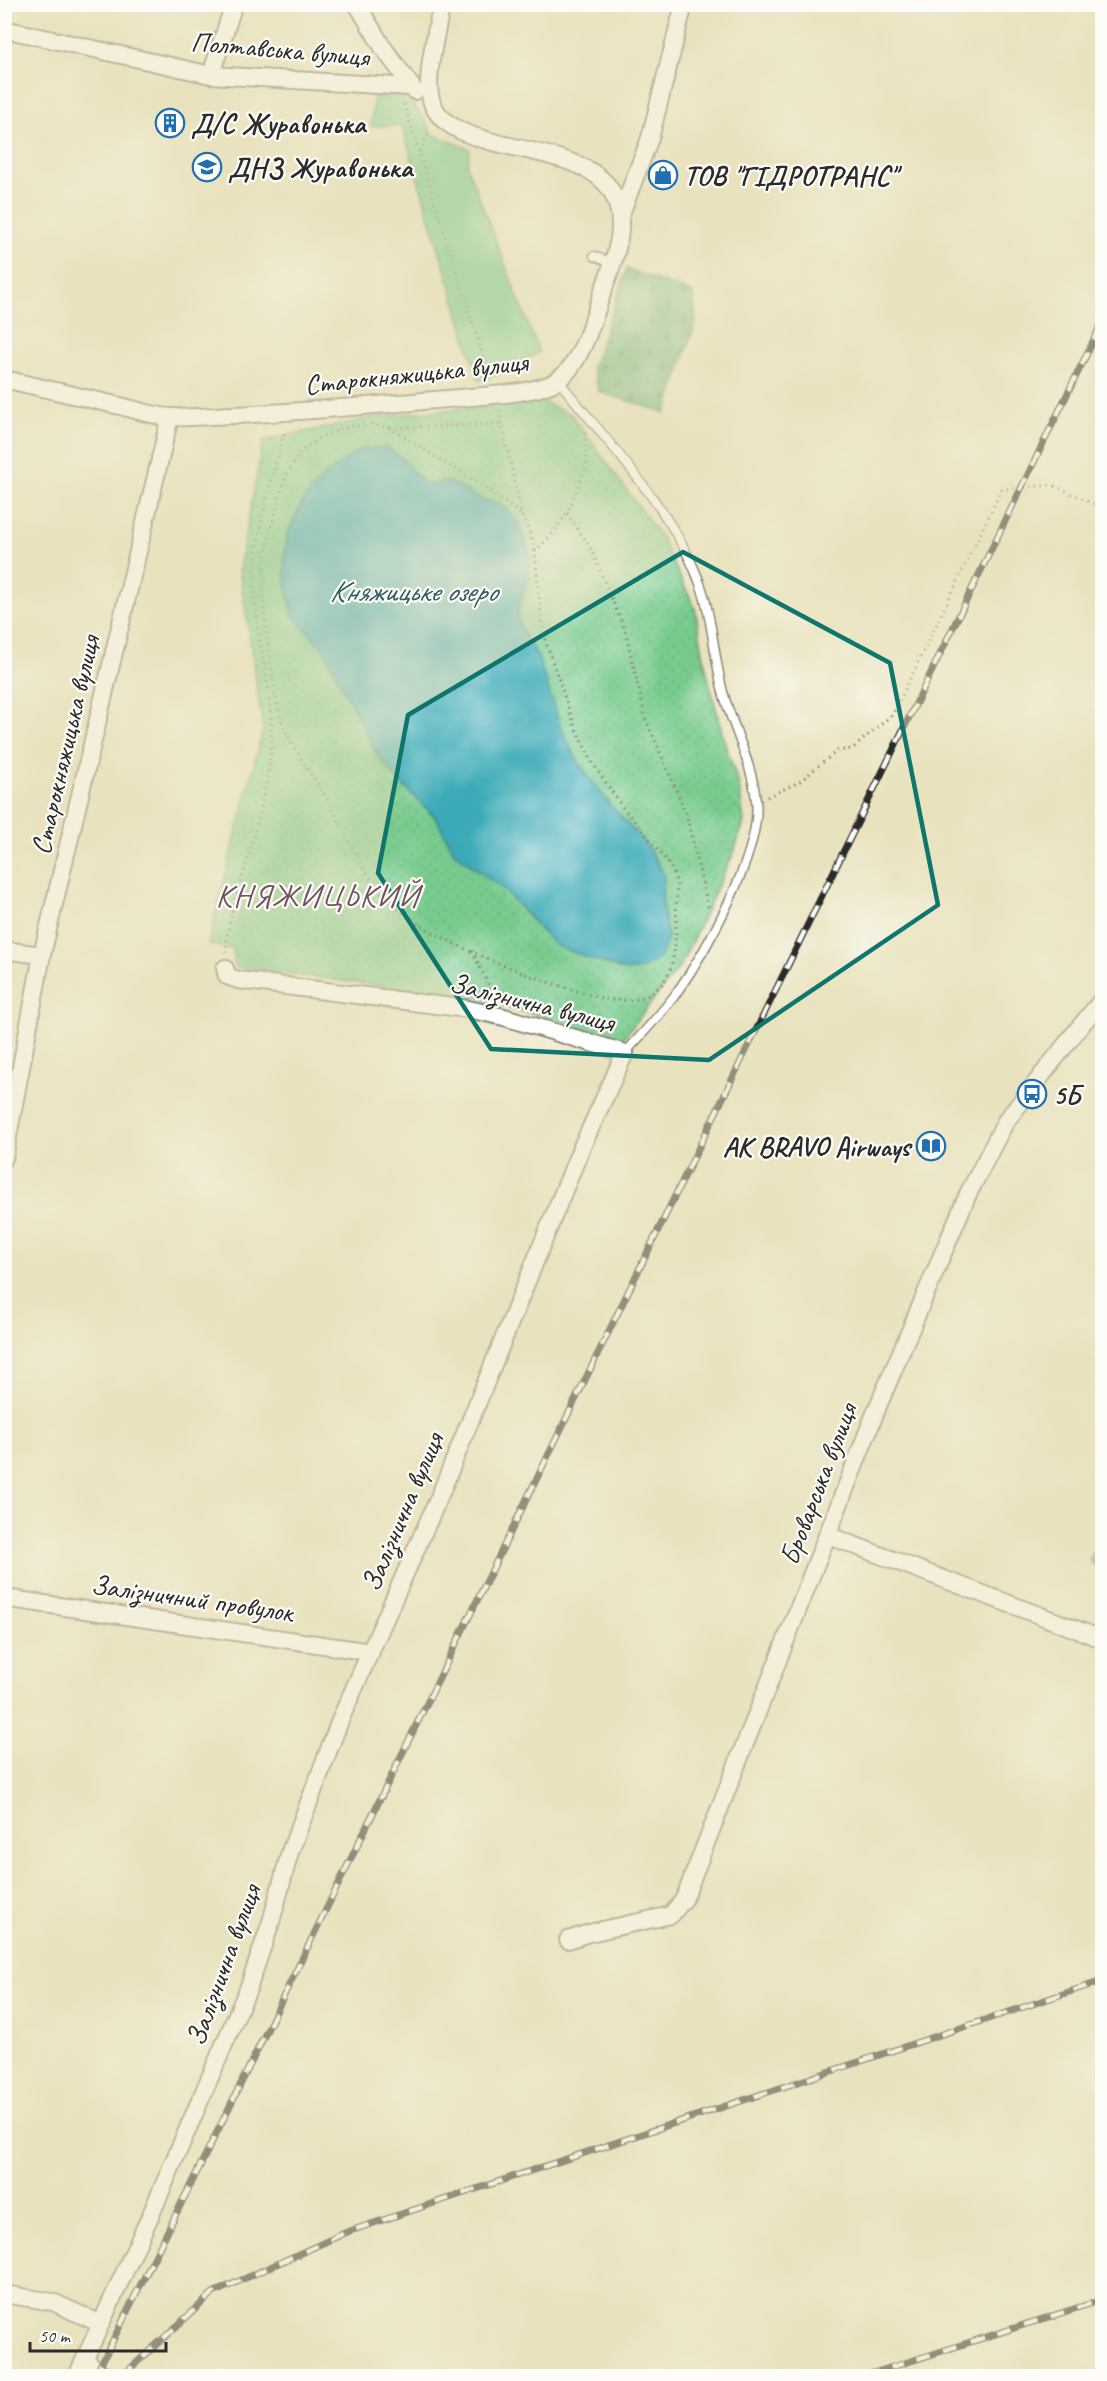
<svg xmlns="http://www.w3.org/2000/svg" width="1107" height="2381" viewBox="0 0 1107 2381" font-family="Caveat,sans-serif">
<defs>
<pattern id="forest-firs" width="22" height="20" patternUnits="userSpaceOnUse" patternTransform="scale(1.5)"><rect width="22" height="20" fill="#61af79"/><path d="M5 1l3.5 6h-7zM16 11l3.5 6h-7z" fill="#508f63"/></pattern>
<pattern id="park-dots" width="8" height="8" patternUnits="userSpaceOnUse" patternTransform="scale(1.5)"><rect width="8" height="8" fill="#77cb8e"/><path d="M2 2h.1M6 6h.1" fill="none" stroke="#67ae7b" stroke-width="1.8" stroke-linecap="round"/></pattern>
</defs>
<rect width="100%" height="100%" fill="#fdfcf7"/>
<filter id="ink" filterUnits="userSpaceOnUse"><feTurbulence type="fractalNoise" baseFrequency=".0167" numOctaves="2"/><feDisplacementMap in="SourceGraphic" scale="12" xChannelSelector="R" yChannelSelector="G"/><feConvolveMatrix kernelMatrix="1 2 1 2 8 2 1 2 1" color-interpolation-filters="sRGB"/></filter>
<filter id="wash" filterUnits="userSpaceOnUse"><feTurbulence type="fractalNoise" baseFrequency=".008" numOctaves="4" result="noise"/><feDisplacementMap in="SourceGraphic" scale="24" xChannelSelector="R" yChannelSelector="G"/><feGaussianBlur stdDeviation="1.35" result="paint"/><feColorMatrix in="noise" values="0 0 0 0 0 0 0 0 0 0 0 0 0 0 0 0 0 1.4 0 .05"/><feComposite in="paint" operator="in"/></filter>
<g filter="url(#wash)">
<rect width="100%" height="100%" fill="#e9e2be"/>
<path fill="#77cb8e" stroke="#517b5c" stroke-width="1.5" d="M 374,95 L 407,97 L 423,117 L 433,135 L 470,149 L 467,166 L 539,352 L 511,369 L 479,381 L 402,126 L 371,126 Z"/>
<path fill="url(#forest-firs)" stroke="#466d52" stroke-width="1.5" d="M 627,269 L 693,293 L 696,321 L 666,413 L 599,392 L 592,368 Z
M 1102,1535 L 1102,1572 L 1100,1573 L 1089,1559 Z"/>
<path fill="url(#park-dots)" stroke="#517b5c" stroke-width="1.5" d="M 541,401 L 572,415 L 660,536 L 695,608 L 706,669 L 724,740 L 739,786 L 744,822 L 734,852 L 680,966 L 622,1040 L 480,999 L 235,967 L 233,949 L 208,944 L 263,729 L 239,569 L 263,441 L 379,416 Z"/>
<path fill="#3aaab8" stroke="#326a72" stroke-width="1.5" d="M 386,447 C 407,459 410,471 427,485 L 445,481 L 459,486 L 482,500 L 499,503 L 516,519 L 531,556 L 529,576 L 517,614 L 523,633 L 538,657 L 561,728 L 577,760 L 609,804 L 646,844 L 665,876 L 662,894 L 664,915 L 668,937 L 661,956 L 643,969 L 625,971 L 556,946 L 504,890 L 454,852 L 436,818 L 398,780 L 377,755 L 324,650 L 293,615 L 286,585 L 284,557 L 289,530 L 303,501 L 324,476 L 359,450 Z"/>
</g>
<g filter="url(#ink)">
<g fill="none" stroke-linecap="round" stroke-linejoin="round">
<g stroke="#8a8674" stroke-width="11">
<path id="service" d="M 594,256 L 612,263
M 558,380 C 607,442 677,514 702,589 C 713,623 714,658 723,692 C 733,728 752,763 756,800 C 763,851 705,953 675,995 C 660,1015 642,1034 625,1053"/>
</g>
<g stroke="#8a8674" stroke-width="20">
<path id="minor" d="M 357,4 L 382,46 L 415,91
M 4,29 L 211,75 L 411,87
M 211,75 L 234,4
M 621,214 L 650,138 L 684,4
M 4,379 C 43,388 82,397 120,406 C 137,410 156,417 173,417 C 192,418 212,416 232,415 C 304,412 375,405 447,399 C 474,396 537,395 558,380 C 581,364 593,320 602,294 C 613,262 629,229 614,196 C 587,135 440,161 430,95 C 426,72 437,29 442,4
M 4,950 L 42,955
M 4,1158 L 42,955 L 170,417
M 827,1535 L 1102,1639
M 4,1598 L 371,1652
M 568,1940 L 589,1933 L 671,1915 L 684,1899 L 876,1411 L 968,1194 L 1006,1121 L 1074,1034 L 1102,1000
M 4,2294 L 53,2302 L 101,2324
M 85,2360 L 105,2376
M 77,2376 L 152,2212 L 248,1989 L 271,1922 L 290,1852 L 341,1718 L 440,1495 L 580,1151 L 625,1053 L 504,1017 L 468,1009 L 238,980 L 227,976 L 225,968"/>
</g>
<path stroke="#8a8674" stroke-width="3" stroke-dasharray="1.5 4.5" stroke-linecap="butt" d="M 404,104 L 490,379
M 420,152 L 429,131
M 371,424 L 390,428 L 486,488 L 522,516
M 365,425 C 300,433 288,462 273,520 C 259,571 263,621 272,673 C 275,695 279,718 289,738 C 301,762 319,784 332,808 C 353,847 369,892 408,917 C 453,947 516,972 567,988 C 597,997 637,1013 662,984 C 680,964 675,912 677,886 L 675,876 L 665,858 L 623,808 L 592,762 L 575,727 L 547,646 L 541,617 L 534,543 L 522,516 L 499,411
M 390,428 L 502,424
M 585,433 L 587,464 L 567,513 L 590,547 L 626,633 L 645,717 L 686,813 L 709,911
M 535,552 L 552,534 L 567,513
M 767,797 L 799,782 L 837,751 L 852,749 L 893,714 L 1002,489 L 1053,485 L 1102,508
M 472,951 L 494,996
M 226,953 C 227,917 241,885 250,851 C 258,822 267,787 270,758 C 278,699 254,640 254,581 C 255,530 273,478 285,429"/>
<use href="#service" stroke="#fff" stroke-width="8"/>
<use href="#minor" stroke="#fff" stroke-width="16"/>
<g stroke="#2b2b2b" stroke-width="7">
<path id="rail" d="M 95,2376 L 226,2114 L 1102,323
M 122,2376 L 213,2293 L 347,2232 L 1102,1981
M 864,2376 L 1102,2300"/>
</g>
<use href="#rail" stroke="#fdfcf7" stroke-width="4.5" stroke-dasharray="14" stroke-linecap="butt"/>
</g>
</g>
<path d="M0 0H1107V2381H0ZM 683,552 L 890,663 L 938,905 L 709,1060 L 491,1049 L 378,873 L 408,715 Z" fill="#e9e2be" fill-opacity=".55" fill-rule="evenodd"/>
<path fill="none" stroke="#0f766e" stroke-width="4.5" stroke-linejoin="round" d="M 683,552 L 890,663 L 938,905 L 709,1060 L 491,1049 L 378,873 L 408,715 Z"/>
<defs>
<g id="building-ring" transform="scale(1.5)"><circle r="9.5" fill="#fdfcf7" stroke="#1f6fb2" stroke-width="1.5"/><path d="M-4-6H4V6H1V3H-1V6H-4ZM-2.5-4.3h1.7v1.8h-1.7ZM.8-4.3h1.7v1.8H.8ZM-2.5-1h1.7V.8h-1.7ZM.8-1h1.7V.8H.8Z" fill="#1f6fb2"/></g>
<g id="school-ring" transform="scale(1.5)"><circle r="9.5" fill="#fdfcf7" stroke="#1f6fb2" stroke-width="1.5"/><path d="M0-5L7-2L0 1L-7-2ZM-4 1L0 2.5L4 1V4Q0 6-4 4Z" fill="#1f6fb2"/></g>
<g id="shop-ring" transform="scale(1.5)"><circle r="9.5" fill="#fdfcf7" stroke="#1f6fb2" stroke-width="1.5"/><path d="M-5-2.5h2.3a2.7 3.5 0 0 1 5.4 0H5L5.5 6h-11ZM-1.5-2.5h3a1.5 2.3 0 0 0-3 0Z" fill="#1f6fb2"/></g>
<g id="bus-ring" transform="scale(1.5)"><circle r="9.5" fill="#fdfcf7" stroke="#1f6fb2" stroke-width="1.5"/><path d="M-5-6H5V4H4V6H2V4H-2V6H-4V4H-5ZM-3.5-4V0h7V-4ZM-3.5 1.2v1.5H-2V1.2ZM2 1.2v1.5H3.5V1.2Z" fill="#1f6fb2"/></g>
<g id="library-ring" transform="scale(1.5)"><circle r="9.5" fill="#fdfcf7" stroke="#1f6fb2" stroke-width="1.5"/><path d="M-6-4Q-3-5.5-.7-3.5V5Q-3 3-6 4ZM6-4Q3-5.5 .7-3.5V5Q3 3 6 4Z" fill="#1f6fb2"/></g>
</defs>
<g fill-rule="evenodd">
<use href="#building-ring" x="170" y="123"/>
<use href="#school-ring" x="207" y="167"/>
<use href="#shop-ring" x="663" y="175"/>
<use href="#bus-ring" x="1032" y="1094"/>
<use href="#library-ring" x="931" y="1146"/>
</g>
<g text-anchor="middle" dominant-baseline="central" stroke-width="4.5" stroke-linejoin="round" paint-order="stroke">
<g font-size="28" fill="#2b2b2b" stroke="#fdfcf7">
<text transform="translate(280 49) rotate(5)">Полтавська вулиця</text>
<text transform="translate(416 373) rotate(-6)">Старокняжицька вулиця</text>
<text transform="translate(65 745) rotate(-77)">Старокняжицька вулиця</text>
<text transform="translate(532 1002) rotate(14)">Залізнична вулиця</text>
<text transform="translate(818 1484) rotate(-69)">Броварська вулиця</text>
<text transform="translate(402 1512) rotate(-67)">Залізнична вулиця</text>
<text transform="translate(192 1598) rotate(8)">Залізничний провулок</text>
<text transform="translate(223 1965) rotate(-70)">Залізнична вулиця</text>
</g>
<g font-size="28" font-weight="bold" fill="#2b2b2b" stroke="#fdfcf7" text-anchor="start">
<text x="191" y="123">Д/С Журавонька</text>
<text x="228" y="167">ДНЗ Журавонька</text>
<text x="684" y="175">ТОВ "ГІДРОТРАНС"</text>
<text x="1053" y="1094">5Б</text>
<text x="910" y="1146" text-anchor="end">АК BRAVO Airways</text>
</g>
<g font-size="30" font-style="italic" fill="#315e63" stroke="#fdfcf7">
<text x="413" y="591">Княжицьке озеро</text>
</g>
<g font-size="32" letter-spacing="1.5" fill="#6f5560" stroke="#fdfcf7">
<text x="318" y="895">КНЯЖИЦЬКИЙ</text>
</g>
</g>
<rect width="1107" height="2381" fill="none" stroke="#fdfcf7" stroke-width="24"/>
<path d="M30 2342v9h136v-9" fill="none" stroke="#2b2b2b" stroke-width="3"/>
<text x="39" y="2342" font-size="18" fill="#2b2b2b" stroke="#fdfcf7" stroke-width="4.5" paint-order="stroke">50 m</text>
</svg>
